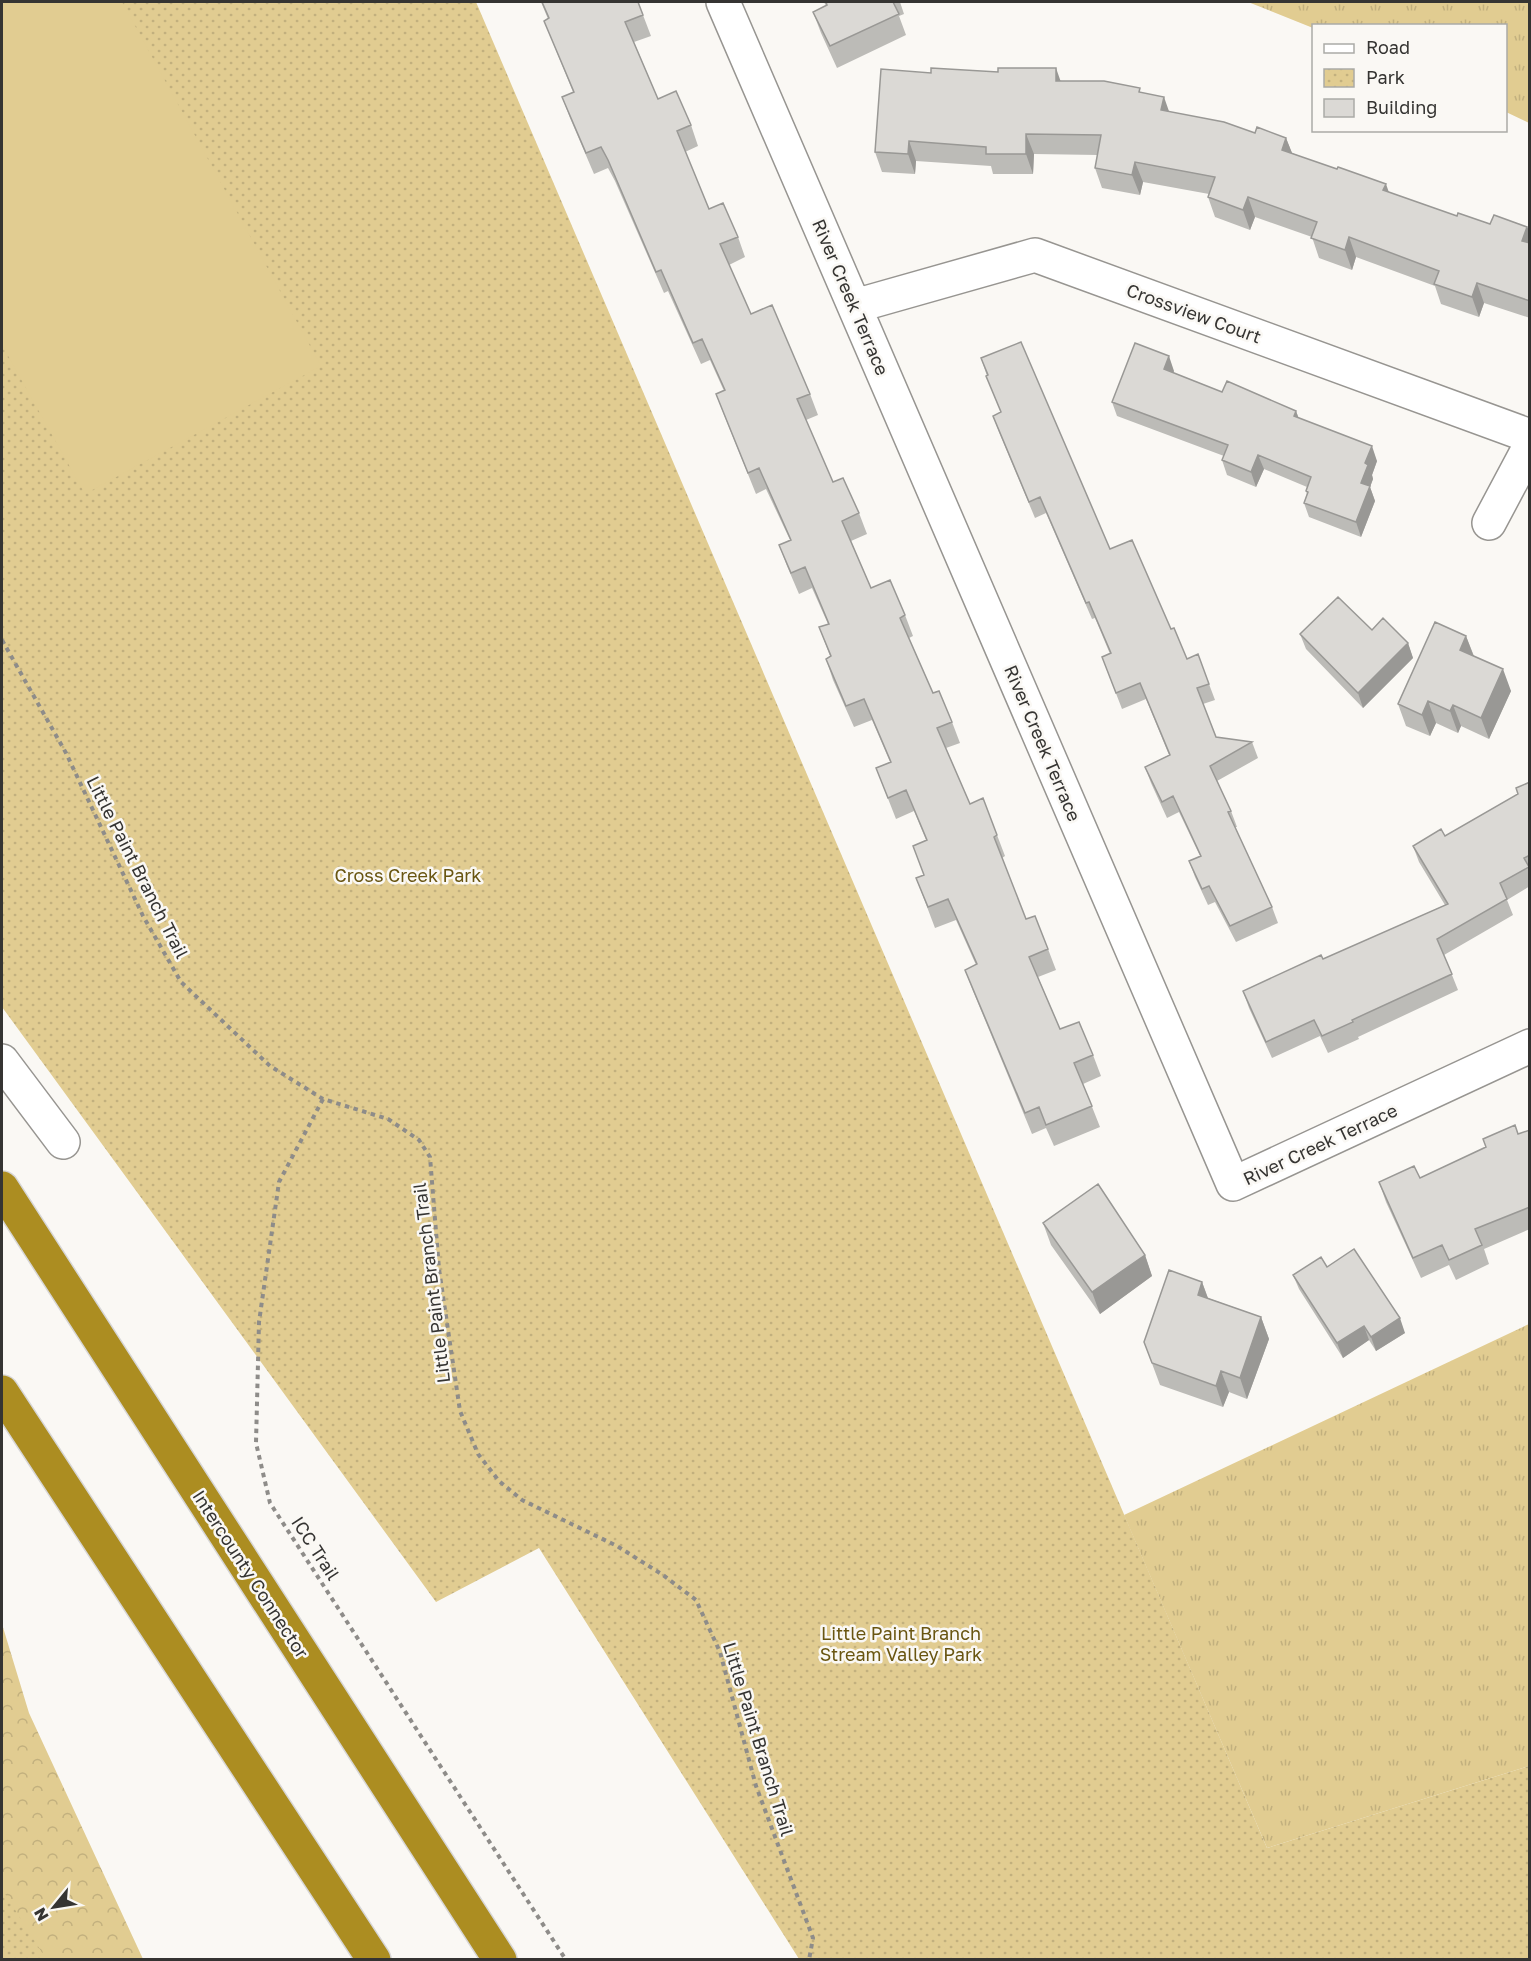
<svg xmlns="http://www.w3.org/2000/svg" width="1531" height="1961" viewBox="0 0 1531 1961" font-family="'Golos Text',sans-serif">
<defs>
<pattern id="grass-tufts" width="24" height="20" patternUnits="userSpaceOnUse" patternTransform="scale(1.5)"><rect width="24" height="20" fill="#e1cc91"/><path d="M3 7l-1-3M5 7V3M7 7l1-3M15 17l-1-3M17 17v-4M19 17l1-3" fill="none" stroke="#c2b07e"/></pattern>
<pattern id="forest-crowns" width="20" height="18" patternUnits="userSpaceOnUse" patternTransform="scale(1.5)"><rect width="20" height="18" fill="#e1cc91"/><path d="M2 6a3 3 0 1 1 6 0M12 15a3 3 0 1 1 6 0" fill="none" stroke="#c2b07e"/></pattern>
<pattern id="park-dots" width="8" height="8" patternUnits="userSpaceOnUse" patternTransform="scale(1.5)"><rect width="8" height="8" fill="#e1cc91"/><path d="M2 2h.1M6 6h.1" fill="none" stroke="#c2b07e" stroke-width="1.8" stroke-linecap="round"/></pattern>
</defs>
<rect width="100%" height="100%" fill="#faf8f4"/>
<path fill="url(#grass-tufts)" d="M 1248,2 L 1529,2 L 1529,123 L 1506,112 L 1506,26 L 1314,26 L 1313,28 Z
M 1529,1324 L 1529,1766 L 1267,1848 L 1124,1515 Z"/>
<path fill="url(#forest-crowns)" d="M 2,1624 L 29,1713 L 143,1959 L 2,1959 Z"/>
<path fill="url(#park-dots)" d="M 2,2 L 476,2 L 1267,1848 L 1529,1766 L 1529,1959 L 799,1959 L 539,1548 L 436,1602 L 2,1007 Z
M 2,1889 L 46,1959 L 2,1959 Z"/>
<path fill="#e1cc91" d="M 2,2 L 122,2 L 321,366 L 85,494 L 2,345 Z"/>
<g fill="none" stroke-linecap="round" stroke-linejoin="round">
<g stroke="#979591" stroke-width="36">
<path id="minor" d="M 723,2 L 1233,1184 L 1530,1046
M 855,306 L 1035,255 L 1530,436
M 1489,523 L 1530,446
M 2,1061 L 63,1142"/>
</g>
<g stroke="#d7d6d6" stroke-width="36">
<path id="highway" d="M 2,1188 L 500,1960
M 2,1392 L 374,1960"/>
</g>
<path stroke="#8e8c89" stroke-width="4" stroke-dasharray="4.5 4.5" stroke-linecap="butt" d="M 2,640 L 66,753 L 143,916 L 181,982 L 270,1066 L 323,1099 L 388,1119 L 419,1140 L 430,1157 L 439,1269 L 460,1411 L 478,1454 L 499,1481 L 522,1500 L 617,1546 L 663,1575 L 696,1600 L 720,1652 L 756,1786 L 813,1938 L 809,1960
M 323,1099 L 279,1182 L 259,1322 L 256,1443 L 270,1503 L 566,1960"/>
<use href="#minor" stroke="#fff" stroke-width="33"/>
<use href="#highway" stroke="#ac8d21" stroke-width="33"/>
</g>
<path fill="#bcbbb7" d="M 541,2 L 638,2 L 651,36 L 634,42 L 658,99 L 691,125 L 698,146 L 685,152 L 709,209 L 738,237 L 745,257 L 729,265 L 751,314 L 810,394 L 818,415 L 806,420 L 833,482 L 859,513 L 867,534 L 851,541 L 871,588 L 905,615 L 913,636 L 909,638 L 933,693 L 952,722 L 960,743 L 946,748 L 970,804 L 997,835 L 1005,856 L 1002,858 L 1026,919 L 1048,949 L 1056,970 L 1038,977 L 1060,1029 L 1093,1055 L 1101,1076 L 1083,1084 L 1100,1127 L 1054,1146 L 1046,1128 L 1032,1134 L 973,991 L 965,970 L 976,965 L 956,920 L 935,928 L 924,899 L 916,878 L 924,875 L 913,846 L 926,840 L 914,811 L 896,819 L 876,768 L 890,762 L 872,720 L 854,727 L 833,680 L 826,659 L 830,656 L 819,627 L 828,624 L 812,588 L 799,594 L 787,566 L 779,545 L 790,540 L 766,489 L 756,494 L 724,415 L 716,394 L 724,391 L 710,360 L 701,364 L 668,291 L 664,293 L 615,181 L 608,168 L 594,174 L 570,118 L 562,97 L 573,92 L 544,21 L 548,19 Z
M 824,2 L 900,2 L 904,14 L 899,16 L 906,35 L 837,68 L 821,33 L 813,12 L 826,6 Z
M 998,72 L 1141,92 L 1170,112 L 1255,133 L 1286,138 L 1292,153 L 1388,192 L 1457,216 L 1490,224 L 1527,227 L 1530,232 L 1530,318 L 1484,303 L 1479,317 L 1441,304 L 1435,286 L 1356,257 L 1352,270 L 1319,258 L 1312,237 L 1255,217 L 1250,230 L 1215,217 L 1208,197 L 1209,194 L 1143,182 L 1140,195 L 1102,188 L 1095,168 L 1098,155 L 1034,154 L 1033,174 L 993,174 L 991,166 L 916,161 L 915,174 L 882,172 L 875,152 L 931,73 Z
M 981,358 L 1110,549 L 1171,629 L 1187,659 L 1209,684 L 1215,700 L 1203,704 L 1216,737 L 1252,742 L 1258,758 L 1217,781 L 1231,811 L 1237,827 L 1235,827 L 1272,907 L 1278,923 L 1236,942 L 1215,902 L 1208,905 L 1195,877 L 1189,861 L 1200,856 L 1179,812 L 1167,818 L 1151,783 L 1145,767 L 1169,755 L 1146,699 L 1122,709 L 1102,657 L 1110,654 L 1095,618 L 1092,619 L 1046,513 L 1035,518 L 999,432 L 993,416 L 1001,412 L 986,376 L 987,376 Z
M 1174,371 L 1173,373 L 1222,392 L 1296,411 L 1299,419 L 1377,461 L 1372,475 L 1373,479 L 1370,487 L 1375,501 L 1361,537 L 1309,517 L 1304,503 L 1307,494 L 1306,491 L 1307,487 L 1264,469 L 1256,487 L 1227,475 L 1222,460 L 1224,456 L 1117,416 L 1112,402 Z
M 1372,630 L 1408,643 L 1413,658 L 1363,708 L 1306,649 L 1300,634 Z
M 1466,636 L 1474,656 L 1511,691 L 1489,739 L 1461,726 L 1458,733 L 1436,723 L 1430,736 L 1406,726 L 1398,704 Z
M 1530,782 L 1530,886 L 1507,900 L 1513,915 L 1444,955 L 1458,990 L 1358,1037 L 1359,1039 L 1328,1053 L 1320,1036 L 1272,1058 L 1249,1008 L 1243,991 L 1323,959 L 1445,905 L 1419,862 L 1413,846 L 1445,836 L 1518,794 L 1516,788 Z
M 1530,1130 L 1530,1229 L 1484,1249 L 1489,1264 L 1456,1280 L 1449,1265 L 1421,1278 L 1386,1202 L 1379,1182 L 1420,1178 L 1486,1147 L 1483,1139 L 1518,1134 Z
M 1043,1223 L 1145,1255 L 1152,1276 L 1100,1314 L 1051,1245 Z
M 1327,1267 L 1405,1333 L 1376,1351 L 1369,1340 L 1343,1358 L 1299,1289 L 1293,1275 Z
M 1202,1282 L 1208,1298 L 1261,1317 L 1269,1339 L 1247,1399 L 1229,1392 L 1223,1407 L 1160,1385 L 1144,1342 Z"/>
<path fill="#999895" d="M 1056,68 L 1063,88 L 1056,81 Z
M 1164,97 L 1171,117 L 1161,110 Z
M 1026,134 L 1034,154 L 1033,174 L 1026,154 Z
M 1286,138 L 1294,158 L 1282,150 Z
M 909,141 L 916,161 L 915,174 L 908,154 Z
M 1135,162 L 1143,182 L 1140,195 L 1132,175 Z
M 1386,184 L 1393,204 L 1383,190 Z
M 1248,197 L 1255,217 L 1250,230 L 1243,210 Z
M 1527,227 L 1530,232 L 1530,261 L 1522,241 Z
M 1349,237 L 1356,257 L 1352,270 L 1345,250 Z
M 1477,283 L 1484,303 L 1479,317 L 1472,297 Z
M 1169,356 L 1174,371 L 1169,384 L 1164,369 Z
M 1296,411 L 1301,425 L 1294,416 Z
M 1372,446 L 1377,461 L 1372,475 L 1373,479 L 1370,487 L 1375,501 L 1361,537 L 1356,522 L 1361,483 L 1365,463 Z
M 1258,455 L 1264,469 L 1256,487 L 1251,472 Z
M 1466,636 L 1474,657 L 1460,650 Z
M 1408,643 L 1413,658 L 1363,708 L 1358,693 Z
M 1503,669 L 1511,691 L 1489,739 L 1481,718 Z
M 1428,701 L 1436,723 L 1430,736 L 1422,715 Z
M 1453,705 L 1461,726 L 1458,733 L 1450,711 Z
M 1145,1255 L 1152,1276 L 1100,1314 L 1092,1292 Z
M 1202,1282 L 1210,1304 L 1198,1295 Z
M 1261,1317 L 1269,1339 L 1247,1399 L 1240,1378 Z
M 1400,1318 L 1405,1333 L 1376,1351 L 1371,1337 Z
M 1364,1326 L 1369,1340 L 1343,1358 L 1337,1343 Z
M 1221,1371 L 1229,1392 L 1223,1407 L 1216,1386 Z"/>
<path fill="#dbd9d5" stroke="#999895" stroke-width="1.5" d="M 542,2 L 638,2 L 643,15 L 625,22 L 658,99 L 676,91 L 691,125 L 677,131 L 709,209 L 723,203 L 738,237 L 720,244 L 751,314 L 772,305 L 810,394 L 797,399 L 833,482 L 843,478 L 859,513 L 842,521 L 871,588 L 890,580 L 905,615 L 900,618 L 933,693 L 939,691 L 952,722 L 937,728 L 970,804 L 983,798 L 997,835 L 994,837 L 1026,919 L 1035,916 L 1048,949 L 1029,957 L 1060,1029 L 1079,1022 L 1093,1055 L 1074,1063 L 1092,1106 L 1046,1125 L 1039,1107 L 1025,1113 L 965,970 L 977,964 L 948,899 L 928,907 L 916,878 L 924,875 L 913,846 L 927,840 L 906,790 L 888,798 L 876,768 L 891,762 L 864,699 L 846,706 L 826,659 L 831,656 L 819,627 L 829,624 L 805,567 L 791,573 L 779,545 L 791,540 L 759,468 L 748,473 L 716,394 L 725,390 L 702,339 L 693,343 L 661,270 L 656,272 L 608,160 L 601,147 L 586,153 L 562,97 L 574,92 L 544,21 L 549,18 Z
M 826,2 L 893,2 L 899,14 L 830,46 L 813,12 L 827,5 Z
M 931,68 L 998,72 L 998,68 L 1056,68 L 1056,81 L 1104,81 L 1140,88 L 1139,92 L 1164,97 L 1161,110 L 1224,122 L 1255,133 L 1257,127 L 1286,138 L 1282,150 L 1337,169 L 1338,167 L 1386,184 L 1383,190 L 1457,216 L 1458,213 L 1490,224 L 1494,215 L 1527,227 L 1522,241 L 1530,243 L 1530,301 L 1477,283 L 1472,297 L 1434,284 L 1439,271 L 1349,237 L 1345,250 L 1311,238 L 1317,222 L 1248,197 L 1243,210 L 1208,197 L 1215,177 L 1135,162 L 1132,175 L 1095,168 L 1101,135 L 1026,134 L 1026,154 L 986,154 L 986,147 L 909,141 L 908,154 L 875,152 L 881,69 L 931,73 Z
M 1021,342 L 1110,549 L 1132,540 L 1171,629 L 1174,628 L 1187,659 L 1198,654 L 1209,684 L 1197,688 L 1216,737 L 1252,742 L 1210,766 L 1231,811 L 1228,812 L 1272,907 L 1230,926 L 1209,886 L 1202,889 L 1189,861 L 1201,856 L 1173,796 L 1162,802 L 1145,767 L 1170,755 L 1140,683 L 1116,693 L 1102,657 L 1111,653 L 1089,602 L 1086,603 L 1040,497 L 1029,502 L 993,416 L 1001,412 L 986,376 L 988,375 L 981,358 Z
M 1135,343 L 1169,356 L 1164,369 L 1222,392 L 1227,381 L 1296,411 L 1294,416 L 1372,446 L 1365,463 L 1368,465 L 1361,483 L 1370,486 L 1356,522 L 1304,503 L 1308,492 L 1306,491 L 1311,477 L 1258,455 L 1251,472 L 1222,460 L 1228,445 L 1112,402 Z
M 1338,597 L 1372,630 L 1383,618 L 1408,643 L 1358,693 L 1300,634 Z
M 1435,622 L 1466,636 L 1460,650 L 1503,669 L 1481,718 L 1453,705 L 1450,711 L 1428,701 L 1422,715 L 1398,704 Z
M 1530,782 L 1530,855 L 1524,858 L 1529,867 L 1500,883 L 1507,899 L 1437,939 L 1452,974 L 1352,1020 L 1353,1022 L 1322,1036 L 1314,1020 L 1266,1042 L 1243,991 L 1321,955 L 1323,959 L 1448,904 L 1413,846 L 1441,829 L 1445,836 L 1518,794 L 1516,788 Z
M 1515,1125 L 1518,1134 L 1530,1130 L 1530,1207 L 1475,1229 L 1482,1245 L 1449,1260 L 1442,1245 L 1413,1258 L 1379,1182 L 1414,1166 L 1420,1178 L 1486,1147 L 1483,1139 Z
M 1098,1184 L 1145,1255 L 1092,1292 L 1043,1223 Z
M 1354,1249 L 1400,1318 L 1371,1337 L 1364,1326 L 1337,1343 L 1293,1275 L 1321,1257 L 1327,1267 Z
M 1169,1270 L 1202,1282 L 1198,1295 L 1261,1317 L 1240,1378 L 1221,1371 L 1216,1386 L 1152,1363 L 1144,1342 Z"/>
<g text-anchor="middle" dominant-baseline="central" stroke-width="5" stroke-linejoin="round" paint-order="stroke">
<g font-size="18" fill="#353432" stroke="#faf8f4">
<text transform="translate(851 297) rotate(67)">River Creek Terrace</text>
<text transform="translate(1194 313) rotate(20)">Crossview Court</text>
<text transform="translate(1043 743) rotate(67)">River Creek Terrace</text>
<text transform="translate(138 867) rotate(63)">Little Paint Branch Trail</text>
<text transform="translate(1320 1144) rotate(-25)">River Creek Terrace</text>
<text transform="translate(431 1283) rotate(-97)">Little Paint Branch Trail</text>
<text transform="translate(316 1548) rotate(57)">ICC Trail</text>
<text transform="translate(251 1574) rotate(57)">Intercounty Connector</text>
<text transform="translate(759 1739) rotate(73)">Little Paint Branch Trail</text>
</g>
<g font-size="18" fill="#695511" stroke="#faf8f4">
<text x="408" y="875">Cross Creek Park</text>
<text x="901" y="1633">Little Paint Branch<tspan x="901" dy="21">Stream Valley Park</tspan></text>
</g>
</g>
<rect width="1531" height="1961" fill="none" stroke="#353432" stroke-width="6"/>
<rect x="1312" y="24" width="195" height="108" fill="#faf8f4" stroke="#abaaa6" stroke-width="1.5"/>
<rect x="1324" y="44" width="30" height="9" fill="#ffffff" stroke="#abaaa6" stroke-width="1.5"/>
<text x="1366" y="54" font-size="18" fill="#353432">Road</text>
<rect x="1324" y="69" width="30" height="18" fill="url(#park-dots)" stroke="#abaaa6" stroke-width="1.5"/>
<text x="1366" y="84" font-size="18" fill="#353432">Park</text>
<rect x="1324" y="99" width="30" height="18" fill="#dbd9d5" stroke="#abaaa6" stroke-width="1.5"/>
<text x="1366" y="114" font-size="18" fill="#353432">Building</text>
<g transform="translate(54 1907) rotate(240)" stroke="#faf8f4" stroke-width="4.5" paint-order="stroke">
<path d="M0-4.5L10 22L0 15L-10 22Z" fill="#353432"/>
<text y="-9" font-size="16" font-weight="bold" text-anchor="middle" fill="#353432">N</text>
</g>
</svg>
